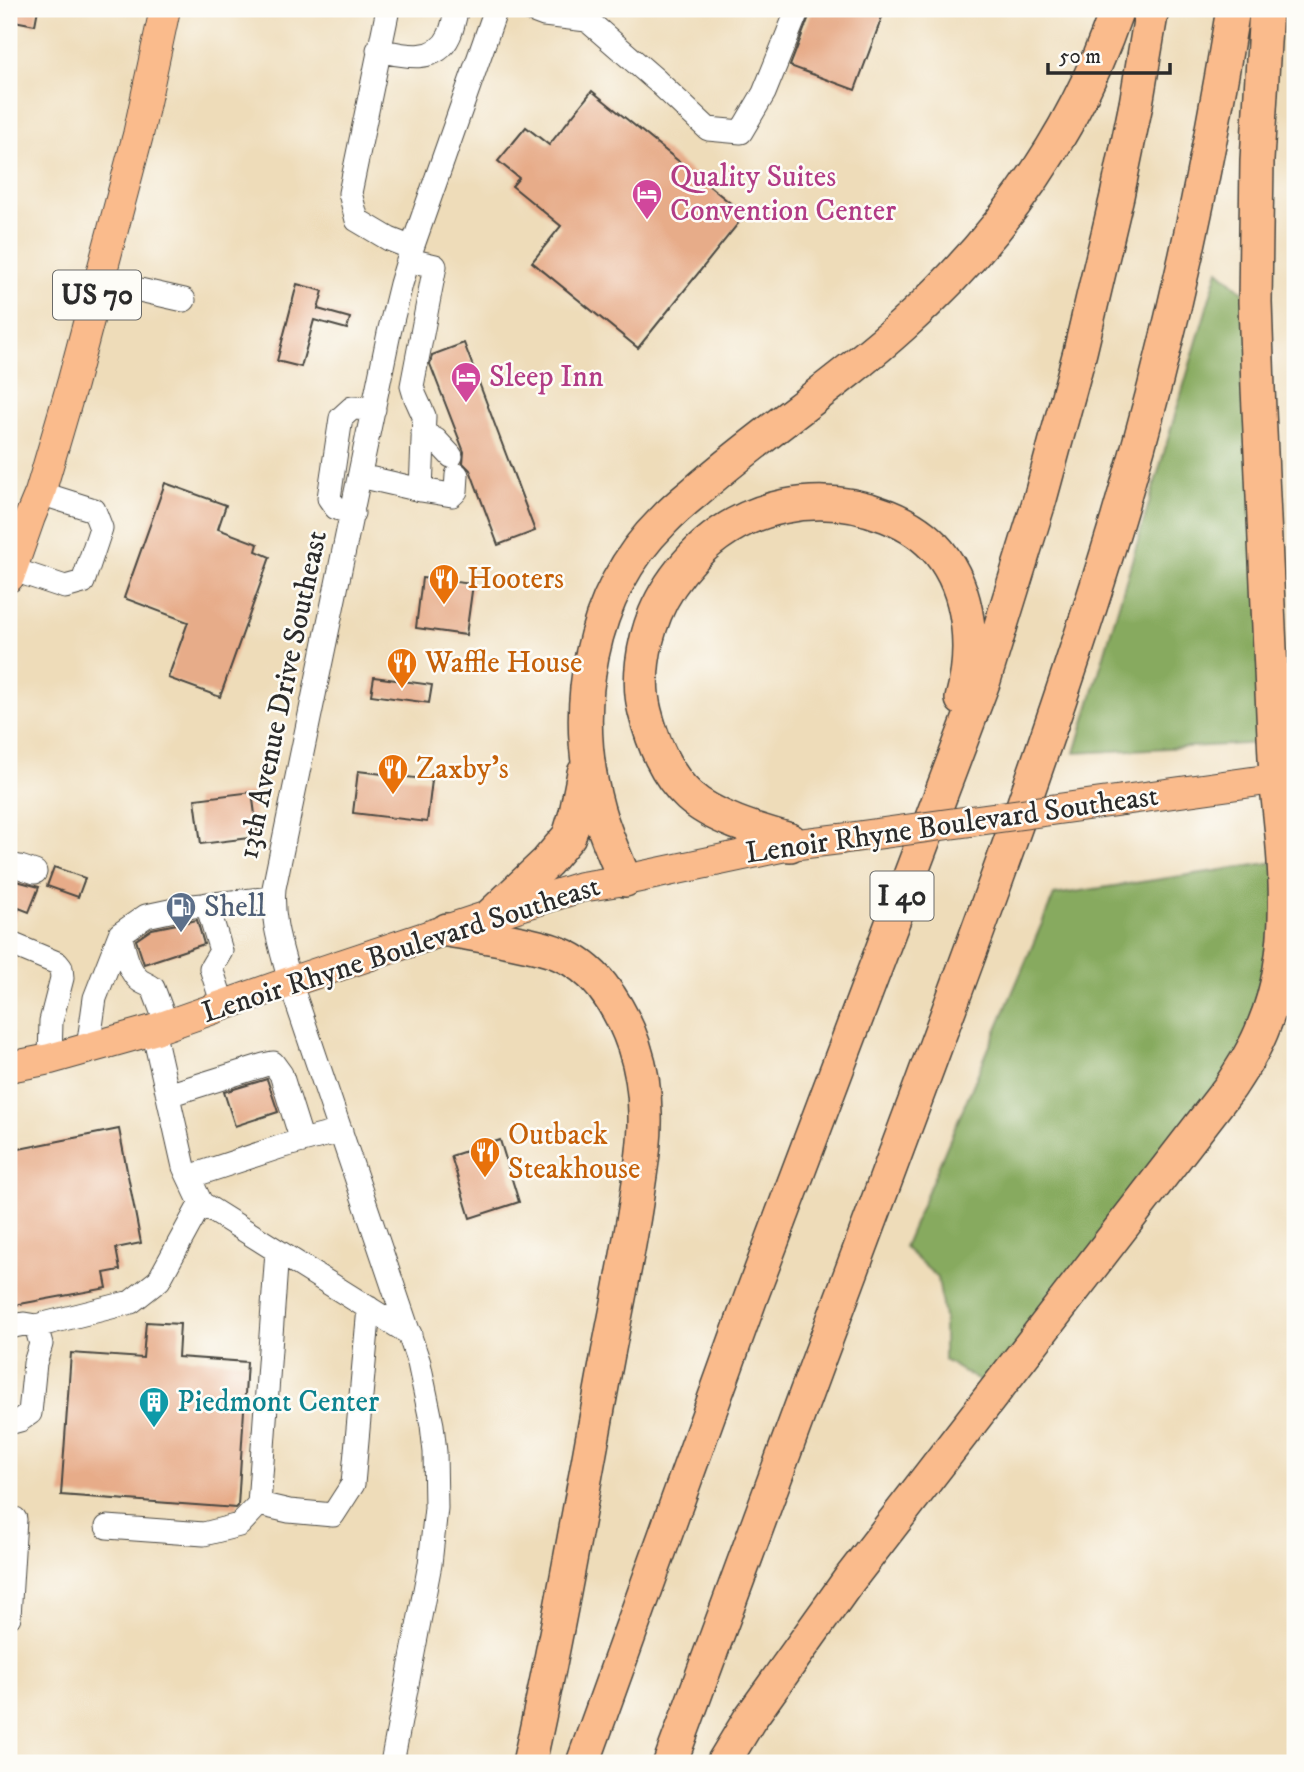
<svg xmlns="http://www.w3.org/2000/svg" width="1304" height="1772" viewBox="0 0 1304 1772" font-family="'IM FELL DW Pica',serif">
<rect width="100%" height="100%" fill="#fdfcf7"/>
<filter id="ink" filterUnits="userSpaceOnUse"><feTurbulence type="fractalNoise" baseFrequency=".0143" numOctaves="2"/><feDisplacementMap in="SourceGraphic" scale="14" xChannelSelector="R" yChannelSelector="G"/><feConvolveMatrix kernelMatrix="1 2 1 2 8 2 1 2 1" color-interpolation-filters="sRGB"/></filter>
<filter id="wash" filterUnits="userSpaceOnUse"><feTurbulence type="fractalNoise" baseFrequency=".00686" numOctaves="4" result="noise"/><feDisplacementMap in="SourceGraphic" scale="28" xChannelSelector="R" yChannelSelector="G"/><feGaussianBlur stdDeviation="1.57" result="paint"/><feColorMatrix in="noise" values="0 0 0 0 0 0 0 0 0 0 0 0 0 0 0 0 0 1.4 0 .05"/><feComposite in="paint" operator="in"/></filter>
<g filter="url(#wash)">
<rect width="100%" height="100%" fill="#eedcb9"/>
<path fill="#87aa5f" stroke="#596a45" stroke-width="2" d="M 1218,270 L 1255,302 L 1263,743 L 1075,753 Z
M 1283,861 L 1285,918 L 1230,1087 L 986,1385 L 944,1360 L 944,1318 L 938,1278 L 904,1247 L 1054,895 Z"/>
<g id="blocks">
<path fill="#e7ac89" d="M 9,9 L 38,9 L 35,25 L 9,20 Z
M 812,9 L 885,9 L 855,90 L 790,66 Z
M 592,91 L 745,215 L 638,348 L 532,262 L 561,226 L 512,186 L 519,178 L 498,161 L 526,127 L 549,145 Z
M 297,284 L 323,291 L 318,309 L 350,318 L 347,329 L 314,320 L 301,367 L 277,361 Z
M 464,343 L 535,531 L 498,545 L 470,470 L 463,463 L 464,452 L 430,364 L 432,355 Z
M 165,483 L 226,505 L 218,529 L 258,544 L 256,551 L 270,557 L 220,697 L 168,678 L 188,622 L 124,598 Z
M 422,578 L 473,584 L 466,635 L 416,628 Z
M 374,677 L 432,685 L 429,703 L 371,695 Z
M 358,771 L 432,780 L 427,822 L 353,813 Z
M 252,792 L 258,837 L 201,844 L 195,799 Z
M 54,867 L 85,878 L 78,897 L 47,886 Z
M 9,879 L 39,887 L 29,912 L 19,908 L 10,929 L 9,929 Z
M 197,920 L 204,944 L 144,964 L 136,940 L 152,929 Z
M 267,1079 L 278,1112 L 235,1126 L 224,1092 Z
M 119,1129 L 141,1243 L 116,1248 L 120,1270 L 104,1273 L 107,1288 L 9,1306 L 9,1151 Z
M 500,1140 L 519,1202 L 470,1218 L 451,1156 Z
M 146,1322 L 180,1324 L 178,1357 L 247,1362 L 238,1506 L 236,1508 L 61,1495 L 71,1353 L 143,1358 Z"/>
</g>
</g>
<g filter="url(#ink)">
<use href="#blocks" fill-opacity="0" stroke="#484640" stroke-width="2"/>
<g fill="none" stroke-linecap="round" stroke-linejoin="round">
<g stroke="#484640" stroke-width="25">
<path id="minor" d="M 388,9 L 350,193 L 357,220 L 389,239 L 412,248
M 528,9 L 544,15 L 587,20 L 657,81 L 708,129 L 741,132 L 764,93 L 798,9
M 378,50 C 402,55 436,65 449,36 C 453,28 454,18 457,9
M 100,281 L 184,300
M 423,433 L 436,440 L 451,456
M 360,476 L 421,490 L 424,416 L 415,396 L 412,386 L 435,266 L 409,260
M 421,490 L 452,495 L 456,491 L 457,475
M 353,513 L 336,508 L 329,498 L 341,418 L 352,408 L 374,409
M 11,569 L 65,587 L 83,582 L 101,528 L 94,510 L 40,493
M 9,865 L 20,867 L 35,872
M 207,904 L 221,951 L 211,968 L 223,1005
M 120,934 C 124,949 127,968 138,979 C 142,983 148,984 153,988 L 167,1025
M 9,943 L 57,963 L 61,968 L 62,978 L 51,1021 L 50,1059
M 153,1030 L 184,1167 L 201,1203 L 410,1334
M 88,1048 L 95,998 L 120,934 L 146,916 L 193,906 L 273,898
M 168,1095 L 264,1065 L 273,1063 L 281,1074 L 302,1141
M 189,1177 L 283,1146 L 341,1131
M 9,1327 L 24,1324 L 36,1326 L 131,1302 L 159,1280 L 201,1203
M 9,1423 L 20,1420 L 30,1413 L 35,1363 L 41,1344 L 36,1326
M 259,1504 L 289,1511 L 333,1515 L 353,1484 L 369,1308
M 107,1527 L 204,1534 L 239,1525 L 259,1504 L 277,1251
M 9,1617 L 15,1519
M 392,1763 L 430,1564 L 436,1508 L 435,1452 L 432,1425 L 419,1363 L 290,982 C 282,950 271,922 274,888 L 389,333 L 401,284 L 412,248 L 496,9"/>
</g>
<g stroke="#484640" stroke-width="32">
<path id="major" d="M 9,577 L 30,517 L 40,493 L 72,384 L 138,135 L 165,9
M 1123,800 L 1295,776
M 9,1067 L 50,1059 L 153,1030 L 290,982 L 491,915 L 581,887 L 625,880 L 790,845 L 840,839"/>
</g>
<g stroke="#484640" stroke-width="36">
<path id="highway" d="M 790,845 L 790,840 C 759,831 713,818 689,796 C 665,774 653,743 645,712 C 637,681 643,644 655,614 C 664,592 677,574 693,557 C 743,504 820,489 887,516 C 907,524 925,535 939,552 C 971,591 975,651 962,699
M 625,880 C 615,857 605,834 598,810 C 570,711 588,595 663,521 C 673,510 684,501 695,492 C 762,433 837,385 903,325 C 1001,237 1075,134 1117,9
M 491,915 L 547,862 L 569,836 L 576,813 L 584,773
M 447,930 C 466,933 485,936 505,940 C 544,947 576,953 602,986 C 630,1022 645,1068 645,1114 C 646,1144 640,1173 636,1203 C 628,1255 617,1307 607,1359 C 582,1494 559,1629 529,1763
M 583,1763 L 751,1297 L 984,680 L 1040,499 L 1080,352 L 1117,196 L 1136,104 L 1152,9
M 670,1763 C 752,1536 837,1311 921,1085 C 990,899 1059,713 1116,524 C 1167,355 1205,183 1233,9
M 723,1763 L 749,1720 L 849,1580 L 1230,1087 C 1243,1067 1256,1047 1264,1025 C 1296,948 1285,859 1276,779 L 1258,388 L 1255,302 L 1257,160 L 1266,9"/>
</g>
<use href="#minor" stroke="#fff" stroke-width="23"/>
<use href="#major" stroke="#fabb8c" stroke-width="30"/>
<use href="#highway" stroke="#fabb8c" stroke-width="33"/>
<g stroke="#484640" stroke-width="32" stroke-linecap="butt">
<path id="major-bridge" d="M 840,839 L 1123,800"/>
</g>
<use href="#major-bridge" stroke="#fabb8c" stroke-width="30"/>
</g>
</g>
<defs>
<g id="hotel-pin" transform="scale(1.575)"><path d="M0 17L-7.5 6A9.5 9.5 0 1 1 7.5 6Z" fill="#d1479c" stroke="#fdfcf7"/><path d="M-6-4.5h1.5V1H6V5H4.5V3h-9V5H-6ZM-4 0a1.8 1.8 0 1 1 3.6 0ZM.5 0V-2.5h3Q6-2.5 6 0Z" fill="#fff"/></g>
<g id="restaurant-pin" transform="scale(1.575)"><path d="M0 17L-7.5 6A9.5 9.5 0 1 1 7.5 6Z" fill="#e8710a" stroke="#fdfcf7"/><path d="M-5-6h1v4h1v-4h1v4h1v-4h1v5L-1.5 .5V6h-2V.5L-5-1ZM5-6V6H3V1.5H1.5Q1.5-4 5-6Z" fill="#fff"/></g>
<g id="fuel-pin" transform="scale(1.575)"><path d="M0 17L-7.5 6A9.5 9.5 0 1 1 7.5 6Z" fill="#5c6f8a" stroke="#fdfcf7"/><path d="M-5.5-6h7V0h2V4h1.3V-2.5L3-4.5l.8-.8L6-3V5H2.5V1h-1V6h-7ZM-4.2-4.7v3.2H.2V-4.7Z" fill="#fff"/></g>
<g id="building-pin" transform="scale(1.575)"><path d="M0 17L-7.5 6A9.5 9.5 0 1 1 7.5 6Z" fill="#0f9aa8" stroke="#fdfcf7"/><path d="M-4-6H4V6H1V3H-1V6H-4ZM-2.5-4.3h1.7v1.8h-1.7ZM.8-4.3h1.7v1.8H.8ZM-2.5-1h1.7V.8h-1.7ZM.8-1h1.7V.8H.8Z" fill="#fff"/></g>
</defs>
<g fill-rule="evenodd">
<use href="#hotel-pin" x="647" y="194"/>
<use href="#hotel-pin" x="466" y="377"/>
<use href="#restaurant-pin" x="444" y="579"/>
<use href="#restaurant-pin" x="402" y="663"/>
<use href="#restaurant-pin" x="393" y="769"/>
<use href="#fuel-pin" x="181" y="907"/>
<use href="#restaurant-pin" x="485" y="1152"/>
<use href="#building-pin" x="154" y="1402"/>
</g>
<g text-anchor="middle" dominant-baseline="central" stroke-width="5" stroke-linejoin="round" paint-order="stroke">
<g fill="#fdfcf7" stroke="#6a6a68" stroke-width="2">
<rect x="53" y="270.5" width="88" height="49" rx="5"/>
<rect x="870.5" y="871.5" width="63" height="49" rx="5"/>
</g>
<g font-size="28" font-weight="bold" fill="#2b2b2b">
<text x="97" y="295">US 70</text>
<text x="902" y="896">I 40</text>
</g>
<g font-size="30" fill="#b23c85" stroke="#fdfcf7" text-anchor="start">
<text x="670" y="177">Quality Suites<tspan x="670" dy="34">Convention Center</tspan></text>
<text x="489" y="377">Sleep Inn</text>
</g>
<g font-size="30" fill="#c56008" stroke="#fdfcf7" text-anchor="start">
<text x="467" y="579">Hooters</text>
<text x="425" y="663">Waffle House</text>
<text x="416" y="769">Zaxby's</text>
<text x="508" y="1135">Outback<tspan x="508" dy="34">Steakhouse</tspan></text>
</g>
<g font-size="30" fill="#2b2b2b" stroke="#fdfcf7">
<text transform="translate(283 695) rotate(-78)">13th Avenue Drive Southeast</text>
<text transform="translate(952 825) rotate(-8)">Lenoir Rhyne Boulevard Southeast</text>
<text transform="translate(401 950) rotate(-18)">Lenoir Rhyne Boulevard Southeast</text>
</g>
<g font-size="30" fill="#4e5e75" stroke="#fdfcf7" text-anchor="start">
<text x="204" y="907">Shell</text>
</g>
<g font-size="30" fill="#0d838f" stroke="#fdfcf7" text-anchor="start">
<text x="177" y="1402">Piedmont Center</text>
</g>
</g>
<rect width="1304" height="1772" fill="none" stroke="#fdfcf7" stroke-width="35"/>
<path d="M1048 63v10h122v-10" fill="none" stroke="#2b2b2b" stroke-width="3.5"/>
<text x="1059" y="63" font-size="21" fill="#2b2b2b" stroke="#fdfcf7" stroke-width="5" paint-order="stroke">50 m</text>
</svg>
